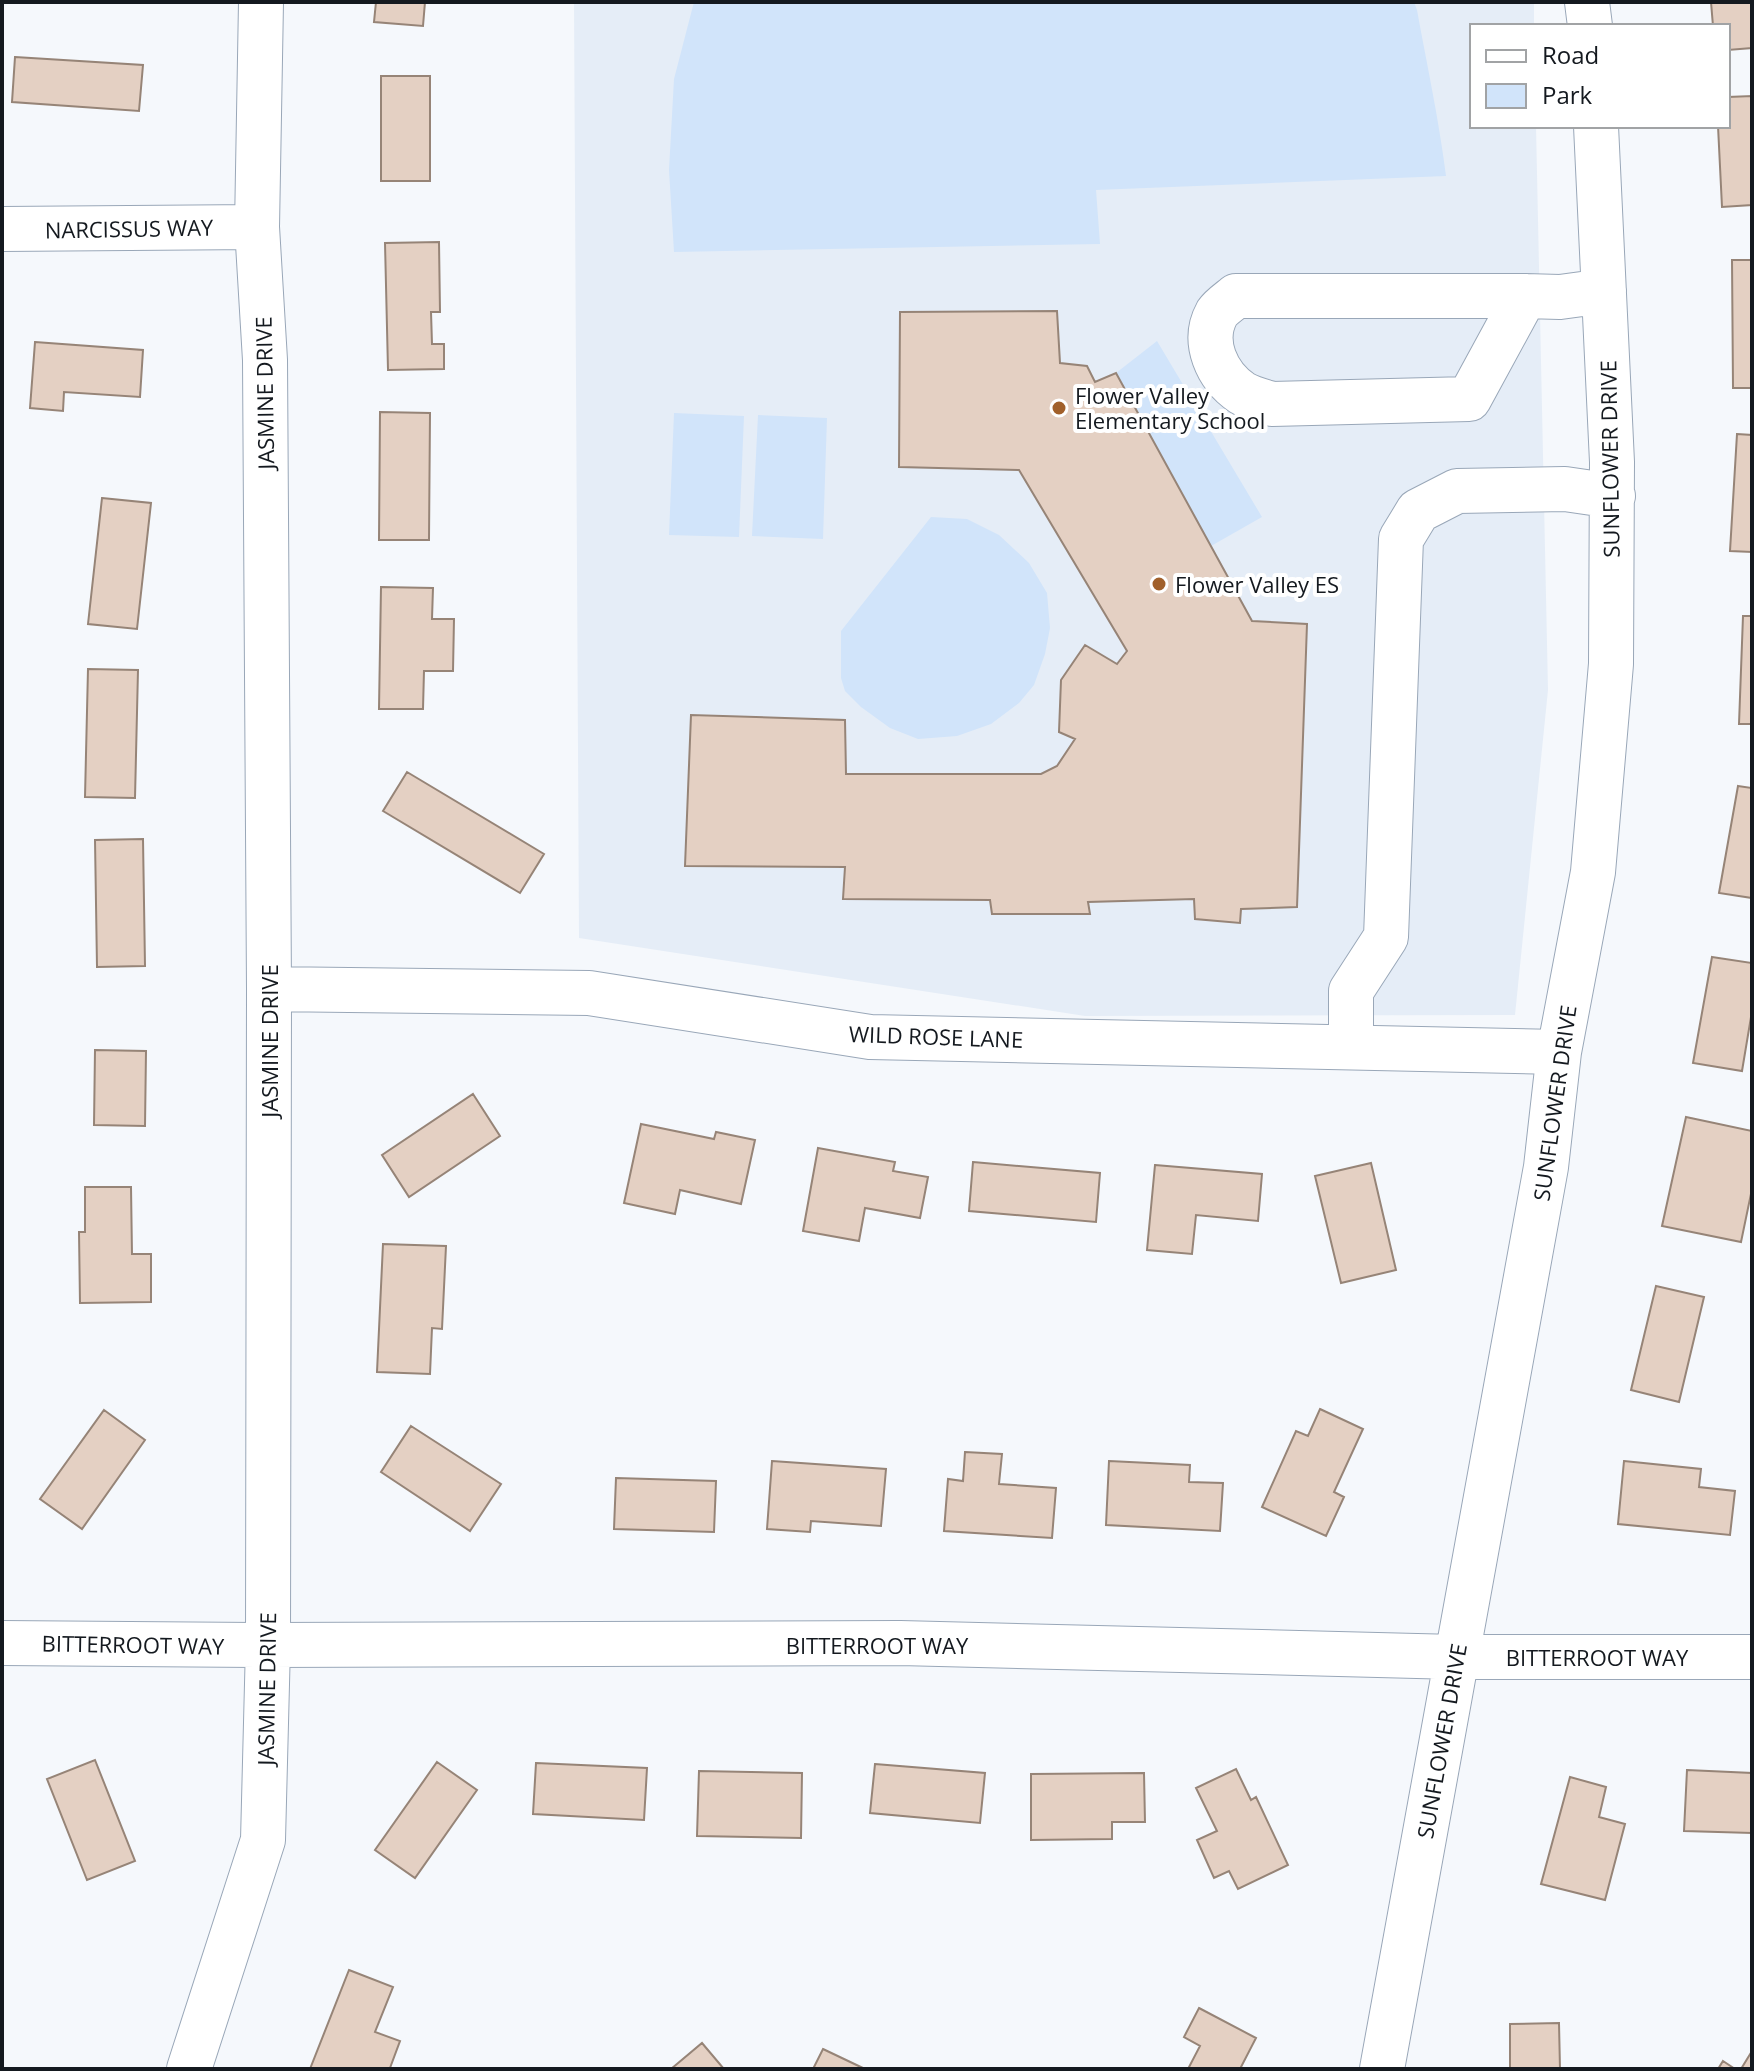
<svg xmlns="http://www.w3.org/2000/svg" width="1754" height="2071" viewBox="0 0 1754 2071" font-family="'Open Sans',sans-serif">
<rect width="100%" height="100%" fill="#f5f8fc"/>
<path fill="#e5edf7" d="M 574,2 L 1534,2 L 1534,26 L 1472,26 L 1472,126 L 1536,126 L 1548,690 L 1515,1015 L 1085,1016 L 579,938 Z"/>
<path fill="#d1e4fa" d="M 694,2 L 1414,2 L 1417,10 C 1427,65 1439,120 1446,176 L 1096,190 L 1100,244 L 674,252 L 669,170 L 674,79 Z
M 1157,341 L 1262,517 L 1211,546 L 1116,373 Z
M 674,413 L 744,416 L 739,537 L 669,535 Z
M 758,415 L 827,418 L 823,539 L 752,536 Z
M 931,517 L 967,519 L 999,535 L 1029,563 L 1047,593 L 1050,628 L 1045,654 L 1034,685 L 1019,703 L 991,724 L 957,736 L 918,739 L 890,728 L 861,707 L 845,691 L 841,678 L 841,631 Z"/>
<path fill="#e4d0c3" stroke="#968477" stroke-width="2" d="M 376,2 L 425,2 L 423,26 L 374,22 Z
M 1711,2 L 1752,2 L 1752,48 L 1728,50 L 1728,26 L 1713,26 Z
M 15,57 L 143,65 L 139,111 L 12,102 Z
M 381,76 L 430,76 L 430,181 L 381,181 Z
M 1752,96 L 1752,205 L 1722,207 L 1718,126 L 1728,126 L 1728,97 Z
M 439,242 L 440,312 L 431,312 L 432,344 L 444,344 L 444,369 L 388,370 L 385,243 Z
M 1732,260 L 1752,260 L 1752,388 L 1733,388 Z
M 1057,311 L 1060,363 L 1087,366 L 1095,382 L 1116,373 L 1252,621 L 1307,624 L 1297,907 L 1241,909 L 1240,923 L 1195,919 L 1194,899 L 1088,902 L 1090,914 L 992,914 L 990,900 L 843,899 L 845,867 L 685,866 L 691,715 L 845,720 L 846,774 L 1041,774 L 1057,766 L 1075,739 L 1059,732 L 1061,680 L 1085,645 L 1117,664 L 1127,651 L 1019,470 L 899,467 L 900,312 Z
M 35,342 L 143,350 L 140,397 L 64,392 L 63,411 L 30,408 Z
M 380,412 L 430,413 L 429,540 L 379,540 Z
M 1737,434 L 1752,435 L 1752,552 L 1730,551 Z
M 102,498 L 151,503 L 137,629 L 88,624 Z
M 381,587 L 433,588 L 432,619 L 454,619 L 453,671 L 424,671 L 423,709 L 379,709 Z
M 1743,616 L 1752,616 L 1752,724 L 1739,724 Z
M 88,669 L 138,670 L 135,798 L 85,797 Z
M 407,772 L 544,854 L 520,893 L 383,811 Z
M 1738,786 L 1752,788 L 1752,898 L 1719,893 Z
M 143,839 L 145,966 L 97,967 L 95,840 Z
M 1712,957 L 1752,963 L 1752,1011 L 1742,1071 L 1693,1063 Z
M 95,1050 L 146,1051 L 145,1126 L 94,1125 Z
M 473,1094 L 500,1136 L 409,1197 L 382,1155 Z
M 1686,1117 L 1752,1131 L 1752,1189 L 1741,1242 L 1662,1226 Z
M 641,1124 L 714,1139 L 716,1132 L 755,1140 L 741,1204 L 680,1190 L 675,1214 L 624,1203 Z
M 818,1148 L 895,1162 L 893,1171 L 928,1177 L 920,1218 L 865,1208 L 859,1241 L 803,1231 Z
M 973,1162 L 1100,1173 L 1096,1222 L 969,1211 Z
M 1371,1163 L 1396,1270 L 1341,1283 L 1315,1176 Z
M 1155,1165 L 1262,1174 L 1258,1221 L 1196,1215 L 1192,1254 L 1147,1250 Z
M 85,1187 L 131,1187 L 132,1254 L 151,1254 L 151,1302 L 80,1303 L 79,1232 L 85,1232 Z
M 383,1244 L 446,1246 L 442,1329 L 432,1328 L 430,1374 L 377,1372 Z
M 1656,1286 L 1704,1297 L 1679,1402 L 1631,1390 Z
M 1320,1409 L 1363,1429 L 1334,1492 L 1344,1497 L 1326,1536 L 1262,1507 L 1296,1431 L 1308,1436 Z
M 104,1410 L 145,1440 L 82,1529 L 40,1499 Z
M 411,1426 L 501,1484 L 470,1531 L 381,1472 Z
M 965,1452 L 1002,1454 L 999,1484 L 1056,1488 L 1052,1538 L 944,1531 L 948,1479 L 963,1481 Z
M 772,1461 L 886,1469 L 881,1526 L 811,1521 L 810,1532 L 767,1529 Z
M 1109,1461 L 1190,1465 L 1189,1482 L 1223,1483 L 1220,1531 L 1106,1525 Z
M 1624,1461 L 1701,1469 L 1699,1487 L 1735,1491 L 1730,1535 L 1618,1524 Z
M 616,1478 L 716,1481 L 714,1532 L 614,1529 Z
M 95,1760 L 135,1861 L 87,1880 L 47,1779 Z
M 437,1762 L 477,1790 L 415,1878 L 375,1850 Z
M 536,1763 L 647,1768 L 644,1820 L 533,1814 Z
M 875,1764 L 985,1773 L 980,1823 L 870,1813 Z
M 1236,1769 L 1251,1800 L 1256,1797 L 1288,1865 L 1238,1889 L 1229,1871 L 1214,1878 L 1197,1840 L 1217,1831 L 1196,1788 Z
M 1687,1770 L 1752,1773 L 1752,1833 L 1684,1831 Z
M 699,1771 L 802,1773 L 801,1838 L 697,1836 Z
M 1144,1773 L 1145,1822 L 1112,1822 L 1112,1839 L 1031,1840 L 1031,1774 Z
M 1570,1777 L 1606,1787 L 1599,1817 L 1625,1824 L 1605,1900 L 1541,1884 Z
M 349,1970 L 393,1987 L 375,2032 L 400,2041 L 390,2068 L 392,2069 L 310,2069 Z
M 1199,2008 L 1256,2038 L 1240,2069 L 1188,2069 L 1200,2046 L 1184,2037 Z
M 1559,2023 L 1560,2069 L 1510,2069 L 1510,2024 Z
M 702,2043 L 724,2069 L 671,2069 Z
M 823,2049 L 865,2069 L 813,2069 Z
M 1752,2051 L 1752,2069 L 1741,2069 Z
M 1723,2061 L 1735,2069 L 1718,2069 Z"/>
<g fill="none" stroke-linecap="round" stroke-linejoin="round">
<g stroke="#99a7b8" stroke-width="46">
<path id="minor" d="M 1587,2 L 1590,26
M 2,229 L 257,227
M 1525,296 L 1469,399 L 1272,404 C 1262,401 1250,398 1242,393 C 1217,376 1201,342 1217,313 C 1221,307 1230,301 1236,296 L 1525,296 L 1560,297 L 1604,291
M 269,989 L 589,993 L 870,1037 L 1559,1052
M 1351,1047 L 1351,991 L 1386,937 L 1401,539 L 1418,511 L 1457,491 L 1565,489 L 1613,496
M 2,1643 L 268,1645 L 900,1643 L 1456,1657 L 1752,1657
M 189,2069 L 263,1840 L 268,1645 L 269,989 L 265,360 L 257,227 L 261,2
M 1382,2069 L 1546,1167 L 1559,1052 L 1593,872 L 1611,664 L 1612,462 L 1596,126"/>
</g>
<use href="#minor" stroke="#fff" stroke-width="44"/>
</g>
<g fill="#a1602b" stroke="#fff" stroke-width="3">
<circle cx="1059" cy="408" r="8"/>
<circle cx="1159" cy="584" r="8"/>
</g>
<g text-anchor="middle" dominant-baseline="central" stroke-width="8" stroke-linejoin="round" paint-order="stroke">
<g font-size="22" fill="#14191f" stroke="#fff">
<text transform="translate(129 228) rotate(-1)">NARCISSUS WAY</text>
<text transform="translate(264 393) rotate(-91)">JASMINE DRIVE</text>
<text transform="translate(1609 459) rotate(-91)">SUNFLOWER DRIVE</text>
<text transform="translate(936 1036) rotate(2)">WILD ROSE LANE</text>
<text transform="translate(269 1041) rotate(-90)">JASMINE DRIVE</text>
<text transform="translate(1554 1103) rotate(-82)">SUNFLOWER DRIVE</text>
<text transform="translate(133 1644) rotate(1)">BITTERROOT WAY</text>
<text x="877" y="1645">BITTERROOT WAY</text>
<text x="1597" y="1657">BITTERROOT WAY</text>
<text transform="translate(266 1689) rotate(-89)">JASMINE DRIVE</text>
<text transform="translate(1441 1741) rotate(-80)">SUNFLOWER DRIVE</text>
</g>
<g font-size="22" fill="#14191f" stroke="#fff" text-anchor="start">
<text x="1075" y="395">Flower Valley<tspan x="1075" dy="25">Elementary School</tspan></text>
<text x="1175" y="584">Flower Valley ES</text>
</g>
</g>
<rect width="1754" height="2071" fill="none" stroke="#14191f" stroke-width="8"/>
<rect x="1470" y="24" width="260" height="104" fill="#ffffff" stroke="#a1a3a5" stroke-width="2"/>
<rect x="1486" y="50" width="40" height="12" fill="#ffffff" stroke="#a1a3a5" stroke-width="2"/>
<text x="1542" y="64" font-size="24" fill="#14191f">Road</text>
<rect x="1486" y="84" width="40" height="24" fill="#d1e4fa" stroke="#a1a3a5" stroke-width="2"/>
<text x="1542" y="104" font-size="24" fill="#14191f">Park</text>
</svg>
